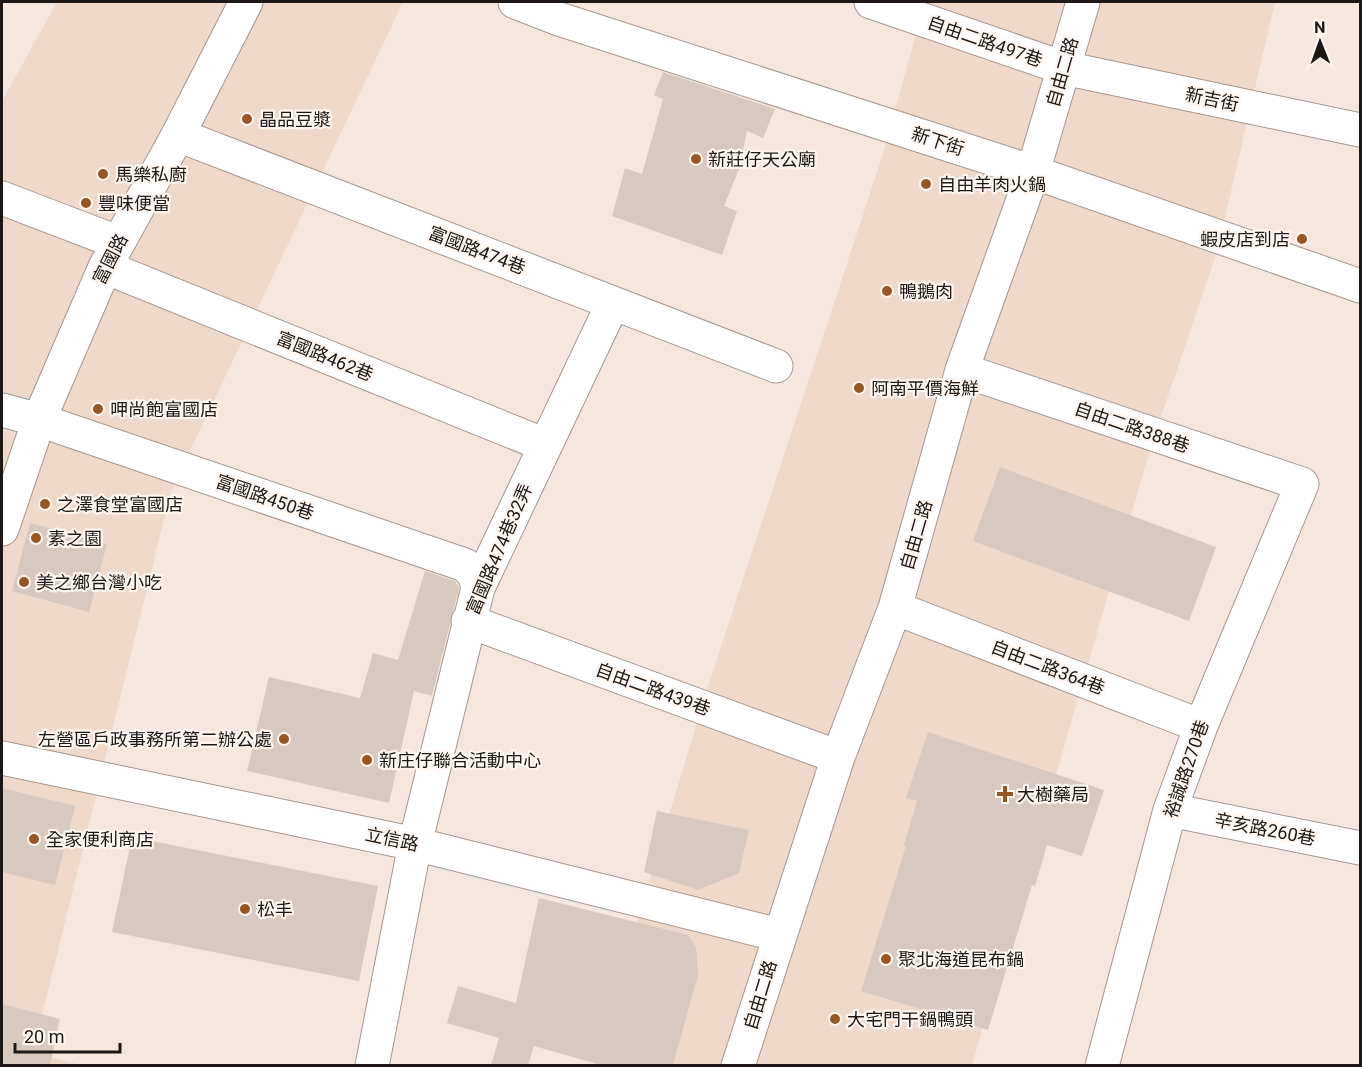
<svg xmlns="http://www.w3.org/2000/svg" width="1362" height="1067" viewBox="0 0 1362 1067" font-family="Roboto,'Noto Sans TC',sans-serif">
<rect width="100%" height="100%" fill="#f6e7de"/>
<path fill="#eed9cb" d="M 57,2 L 403,2 L 171,491 L 33,1052 L 80,1065 L 2,1066 L 2,101 Z
M 925,2 L 1275,2 L 1217,252 L 1151,446 L 972,1065 L 593,1066 L 709,683 L 882,157 Z"/>
<path fill="#d7c9c0" d="M 663,72 L 775,109 L 763,138 L 747,131 L 739,169 L 724,206 L 737,211 L 722,255 L 612,216 L 625,168 L 642,174 L 663,99 L 654,95 Z
M 1000,467 L 1216,547 L 1189,621 L 973,541 Z
M 30,523 L 107,544 L 89,612 L 12,591 Z
M 425,571 L 455,581 L 459,588 L 432,696 L 414,691 L 389,803 L 247,771 L 269,677 L 360,698 L 373,653 L 398,660 Z
M 928,732 L 1104,790 L 1082,856 L 1047,845 L 1035,886 L 1032,885 L 988,1030 L 861,991 L 906,846 L 904,845 L 917,801 L 906,798 Z
M 2,788 L 75,806 L 55,885 L 2,872 Z
M 657,811 L 749,830 L 739,873 L 698,890 L 644,872 Z
M 132,837 L 378,886 L 359,981 L 112,932 Z
M 539,898 L 688,935 L 696,947 L 698,975 L 673,1065 L 601,1065 L 534,1046 L 528,1065 L 491,1065 L 499,1038 L 447,1023 L 458,986 L 516,1003 Z
M 2,1004 L 60,1019 L 50,1065 L 2,1065 Z"/>
<g fill="none" stroke-linecap="round" stroke-linejoin="round">
<g stroke="#a5978f" stroke-width="35">
<path id="minor" d="M 515,2 L 556,18 L 1033,172 L 1360,286
M 871,2 L 1064,68 L 1360,130
M 178,135 L 776,366
M 2,198 L 117,242
M 105,267 L 545,445
M 962,370 L 1302,484 L 1201,726 L 1170,810 L 1102,1066
M 2,410 L 39,420 L 465,565 L 474,574 L 478,588
M 2,529 L 39,420 L 105,267 L 178,135 L 246,2
M 895,608 L 1201,726
M 468,621 L 838,757
M 2,758 L 415,844 L 779,935
M 1170,810 L 1360,848
M 372,1066 L 415,844 L 478,588 L 613,303
M 738,1066 L 838,757 L 895,608 L 962,370 L 1033,172 L 1083,2"/>
</g>
<use href="#minor" stroke="#fff" stroke-width="33"/>
</g>
<g fill="#985624" stroke="#fff6f0" stroke-width="2">
<circle cx="247" cy="119" r="6"/>
<circle cx="696" cy="159" r="6"/>
<circle cx="103" cy="174" r="6"/>
<circle cx="926" cy="184" r="6"/>
<circle cx="86" cy="203" r="6"/>
<circle cx="1302" cy="239" r="6"/>
<circle cx="887" cy="291" r="6"/>
<circle cx="859" cy="388" r="6"/>
<circle cx="98" cy="409" r="6"/>
<circle cx="45" cy="504" r="6"/>
<circle cx="36" cy="538" r="6"/>
<circle cx="24" cy="582" r="6"/>
<circle cx="284" cy="739" r="6"/>
<circle cx="367" cy="760" r="6"/>
<path d="M1002 785h6v6h6v6h-6v6h-6v-6h-6v-6h6z"/>
<circle cx="34" cy="839" r="6"/>
<circle cx="245" cy="909" r="6"/>
<circle cx="886" cy="959" r="6"/>
<circle cx="835" cy="1019" r="6"/>
</g>
<g text-anchor="middle" dominant-baseline="central" stroke-width="4.5" stroke-linejoin="round" paint-order="stroke">
<g font-size="18" fill="#1d1815" stroke="#fff6f0">
<text transform="translate(985 41) rotate(19)">自由二路497巷</text>
<text transform="translate(1062 72) rotate(-74)">自由二路</text>
<text transform="translate(1212 99) rotate(12)">新吉街</text>
<text transform="translate(938 141) rotate(18)">新下街</text>
<text transform="translate(477 250) rotate(21)">富國路474巷</text>
<text transform="translate(110 259) rotate(-63)">富國路</text>
<text transform="translate(325 356) rotate(22)">富國路462巷</text>
<text transform="translate(1132 427) rotate(19)">自由二路388巷</text>
<text transform="translate(265 497) rotate(19)">富國路450巷</text>
<text transform="translate(916 535) rotate(-74)">自由二路</text>
<text transform="translate(499 549) rotate(-67)">富國路474巷32弄</text>
<text transform="translate(1048 667) rotate(21)">自由二路364巷</text>
<text transform="translate(653 689) rotate(20)">自由二路439巷</text>
<text transform="translate(1186 769) rotate(-71)">裕誠路270巷</text>
<text transform="translate(1265 829) rotate(11)">辛亥路260巷</text>
<text transform="translate(392 839) rotate(12)">立信路</text>
<text transform="translate(760 995) rotate(-73)">自由二路</text>
</g>
<g font-size="18" fill="#1d1815" stroke="#fff6f0" text-anchor="start">
<text x="259" y="119">晶品豆漿</text>
<text x="708" y="159">新莊仔天公廟</text>
<text x="115" y="174">馬樂私廚</text>
<text x="938" y="184">自由羊肉火鍋</text>
<text x="98" y="203">豐味便當</text>
<text x="1290" y="239" text-anchor="end">蝦皮店到店</text>
<text x="899" y="291">鴨鵝肉</text>
<text x="871" y="388">阿南平價海鮮</text>
<text x="110" y="409">呷尚飽富國店</text>
<text x="57" y="504">之澤食堂富國店</text>
<text x="48" y="538">素之園</text>
<text x="36" y="582">美之鄉台灣小吃</text>
<text x="272" y="739" text-anchor="end">左營區戶政事務所第二辦公處</text>
<text x="379" y="760">新庄仔聯合活動中心</text>
<text x="1017" y="794">大樹藥局</text>
<text x="46" y="839">全家便利商店</text>
<text x="257" y="909">松丰</text>
<text x="898" y="959">聚北海道昆布鍋</text>
<text x="847" y="1019">大宅門干鍋鴨頭</text>
</g>
</g>
<rect width="1362" height="1067" fill="none" stroke="#1d1815" stroke-width="6"/>
<g transform="translate(1320 42) rotate(359)" stroke="#fff6f0" stroke-width="4.5" paint-order="stroke">
<path d="M0-4.5L10 22L0 15L-10 22Z" fill="#1d1815"/>
<text y="-9" font-size="16" font-weight="bold" text-anchor="middle" fill="#1d1815">N</text>
</g>
<path d="M15 1043v9h105v-9" fill="none" stroke="#1d1815" stroke-width="3"/>
<text x="24" y="1043" font-size="18" fill="#1d1815" stroke="#fff6f0" stroke-width="4.5" paint-order="stroke">20 m</text>
</svg>
